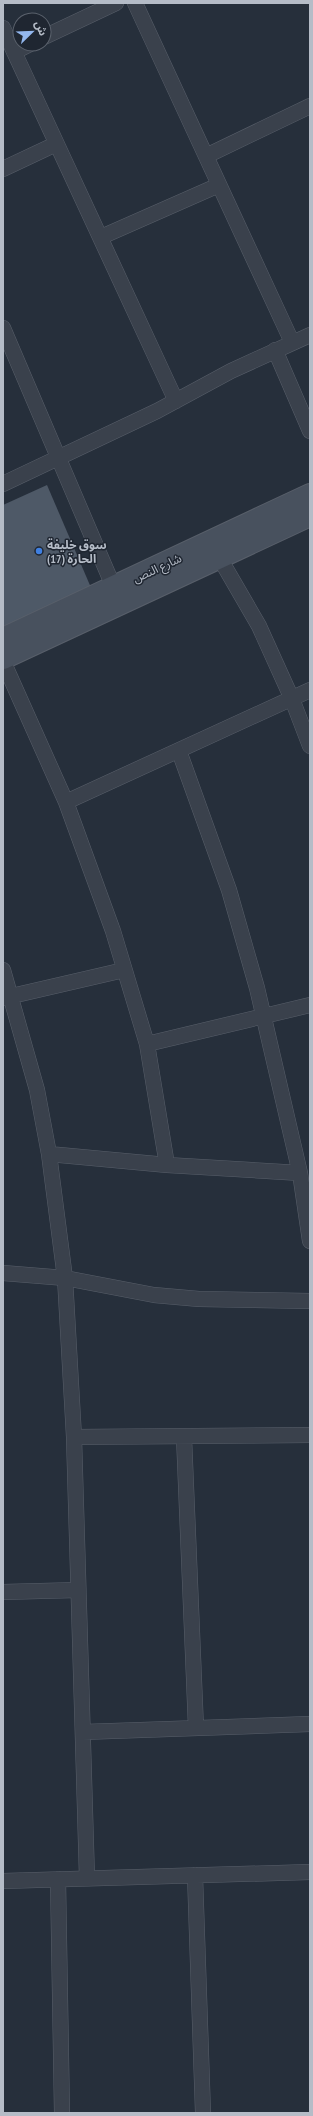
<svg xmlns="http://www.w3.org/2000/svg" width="313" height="2116" viewBox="0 0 313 2116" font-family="'PT Sans Narrow','Noto Sans Arabic',sans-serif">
<rect width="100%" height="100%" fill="#262f3b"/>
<path fill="#4e5967" d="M 47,485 L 95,597 L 3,631 L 3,505 Z"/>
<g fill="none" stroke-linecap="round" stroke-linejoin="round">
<g stroke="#585f6a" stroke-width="16">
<path id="minor" d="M 135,3 L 292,342
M 3,28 L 176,401
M 44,37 L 116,3
M 14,52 L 30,44
M 206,156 L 310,106
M 3,169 L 56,144
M 101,237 L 219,185
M 3,328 L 114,588
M 275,350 L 310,431
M 3,484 L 157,411 L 231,371 L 310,335
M 215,550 L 259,626 L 292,699 L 310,746
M 3,661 L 66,802 L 113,931 L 147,1044 L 167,1165
M 179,751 L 229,890 L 257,988 L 300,1173 L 310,1241
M 66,802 L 310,690
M 3,970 L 37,1090 L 49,1154 L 65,1278 L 74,1437 L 87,1878
M 3,998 L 124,970
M 147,1044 L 310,1005
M 49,1154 L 167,1165 L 300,1173
M 3,1273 L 65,1278 L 154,1295 L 199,1299 L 310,1301
M 74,1437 L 310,1435
M 184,1437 L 196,1728
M 3,1592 L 78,1590
M 83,1732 L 310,1724
M 195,1875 L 203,2113
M 58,1879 L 62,2113
M 3,1881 L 310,1872"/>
</g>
<g stroke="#585f6a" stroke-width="24">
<path id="secondary" d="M 3,639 L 310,495
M 3,658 L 310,515"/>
</g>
<use href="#minor" stroke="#3a414c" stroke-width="15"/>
<use href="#secondary" stroke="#48515e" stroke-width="22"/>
</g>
<circle fill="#3f7fe0" stroke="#1f2631" stroke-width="1.5" cx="39" cy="551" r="4"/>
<g text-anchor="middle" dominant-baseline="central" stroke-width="3" stroke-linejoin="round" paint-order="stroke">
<g font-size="12" font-weight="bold" fill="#b5bcc7" stroke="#1f2631" text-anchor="start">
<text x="47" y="544">سوق خليفة<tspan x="47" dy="14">الحارة (17)</tspan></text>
</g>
<g font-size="12" fill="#b5bcc7" stroke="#1f2631">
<text transform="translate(157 568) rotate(-25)">شارع النص</text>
</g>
</g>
<rect width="313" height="2116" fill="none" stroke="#b5bcc7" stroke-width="8"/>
<g transform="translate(32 32) rotate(67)"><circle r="19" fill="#1f2631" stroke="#5b626d"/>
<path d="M0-3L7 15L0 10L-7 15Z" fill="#93b7ee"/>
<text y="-6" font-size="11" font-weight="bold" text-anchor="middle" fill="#b5bcc7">ش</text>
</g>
</svg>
